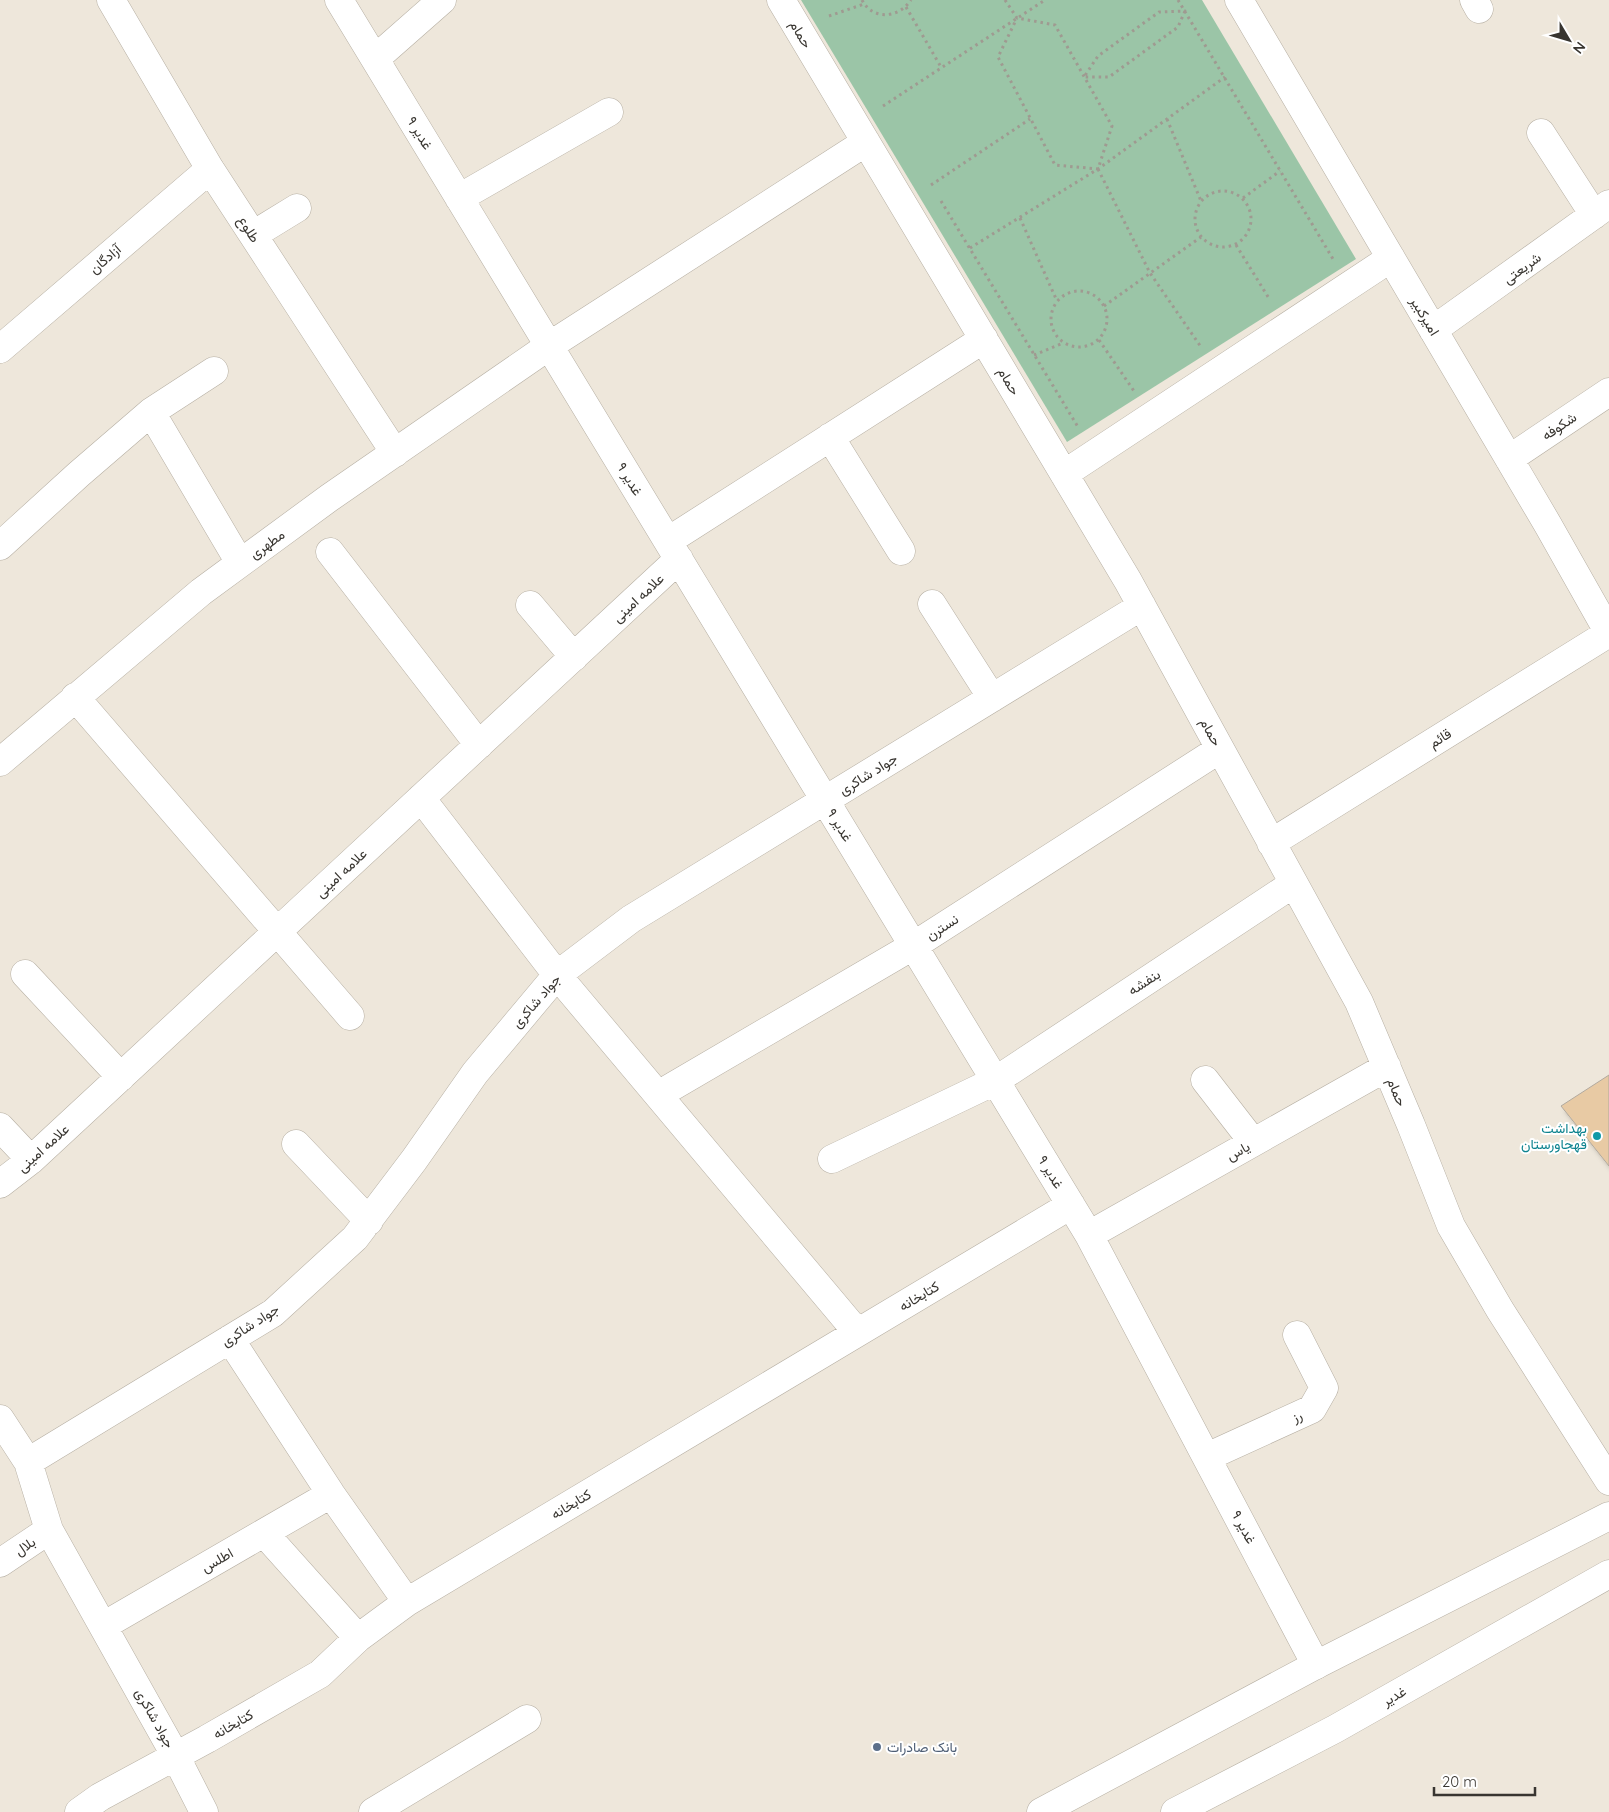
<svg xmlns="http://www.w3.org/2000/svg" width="1609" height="1812" viewBox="0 0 1609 1812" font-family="Quicksand,Vazirmatn,sans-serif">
<defs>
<filter id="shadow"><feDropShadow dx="4.5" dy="4.5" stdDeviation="2.5" flood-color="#0004"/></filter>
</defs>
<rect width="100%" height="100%" fill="#eee7db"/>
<path fill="#9bc5a7" d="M 801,0 L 1202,0 L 1356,259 L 1067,442 Z"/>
<path fill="#e8caa4" stroke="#b1a99e" filter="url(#shadow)" d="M 1609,1075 L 1609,1166 L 1561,1106 Z"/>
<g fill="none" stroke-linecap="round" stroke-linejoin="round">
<g stroke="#b6afa3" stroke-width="29">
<path id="street" d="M 111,0 L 210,169 L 395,453
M 339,0 L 1089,1235 L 1316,1665
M 781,0 L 1128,581 L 1359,1002 L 1411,1125 L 1451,1226 L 1500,1310 L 1609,1481
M 1239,0 L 1548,525 L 1609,633
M 1474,0 L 1479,9
M 375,59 L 442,0
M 1541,133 L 1594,215
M 459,198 L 609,112
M 253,235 L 297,208
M 1433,330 L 1609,204
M 0,349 L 210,169
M 151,412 L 240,563
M 830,437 L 901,551
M 1509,459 L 1609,392
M 1064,474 L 1391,258
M 668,541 L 984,339
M 0,546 L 79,474 L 151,412 L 214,371
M 330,552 L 479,745
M 932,604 L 992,698
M 530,605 L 574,657
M 75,697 L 350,1016
M 0,762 L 201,592 L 329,498 L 549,346 L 866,142
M 421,798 L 557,975 L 857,1332
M 1271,843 L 1609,633
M 25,974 L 121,1077
M 1205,1080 L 1253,1142
M 658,1095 L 913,946 L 1220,749
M 0,1127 L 31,1160
M 296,1144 L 369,1221
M 832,1159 L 995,1081 L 1293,884
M 0,1184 L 31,1160 L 679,559
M 1089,1235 L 1387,1067
M 230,1339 L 331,1494 L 407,1602
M 0,1419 L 28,1462 L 49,1530 L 175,1755 L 204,1812
M 1207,1457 L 1312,1409 L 1324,1388 L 1297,1335
M 28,1462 L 273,1313 L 355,1238 L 414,1160 L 475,1073 L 557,975 L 631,919 L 1142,606
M 264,1533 L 358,1638
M 0,1563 L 49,1530
M 103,1626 L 331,1494
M 79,1812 L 100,1797 L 207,1739 L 320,1674 L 358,1638 L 407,1602 L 1071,1205
M 373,1812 L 527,1719"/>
</g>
<g stroke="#b6afa3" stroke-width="29">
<path id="secondary" d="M 1041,1812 L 1316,1665 L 1609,1516
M 1175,1812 L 1335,1729 L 1609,1574"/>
</g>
<path stroke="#9f9a91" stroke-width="3" stroke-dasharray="2.5 4" stroke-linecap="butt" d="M 862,0 C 873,21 899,18 911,0
M 1005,0 L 1017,18 L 1055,25 L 1112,126 L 1098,169 L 1055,165 L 998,57 L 1017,18
M 1178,0 L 1333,259
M 906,7 L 941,67
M 1185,11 L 1178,27 L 1109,77 L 1084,77 L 1098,56 L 1159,12 Z
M 829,16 L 864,4
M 883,106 L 1045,0
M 1167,119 L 1201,201
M 1098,169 L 1150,273 L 1201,347
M 931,185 L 1030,119
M1195 219a28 28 0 1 1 56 0a28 28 0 1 1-56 0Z
M 1243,198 L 1280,171
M 941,201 L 1078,427
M 1020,218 L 1057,301
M 1236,245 L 1270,300
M 970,248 L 1098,169 L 1225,77
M1051 319a28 28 0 1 1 56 0a28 28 0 1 1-56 0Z
M 1104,306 L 1201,237
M 1099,340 L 1134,391
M 1034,355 L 1063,343"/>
<use href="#street" stroke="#fff" stroke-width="28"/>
<use href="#secondary" stroke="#fff" stroke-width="28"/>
</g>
<circle fill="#0f9aa8" stroke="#fff" stroke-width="2" cx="1597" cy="1136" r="5"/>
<circle fill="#5c6f8a" stroke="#fff" stroke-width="2" cx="877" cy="1747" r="5"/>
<g text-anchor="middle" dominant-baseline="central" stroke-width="4" stroke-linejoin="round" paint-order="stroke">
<g font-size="14" fill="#383530" stroke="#fff">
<text transform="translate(801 34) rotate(59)">حمام</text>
<text transform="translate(420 133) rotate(59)">غدیر ۹</text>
<text transform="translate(249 229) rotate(57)">طلوع</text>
<text transform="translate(105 259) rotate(-41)">آزادگان</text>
<text transform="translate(1522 268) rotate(-36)">شریعتی</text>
<text transform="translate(1425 316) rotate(59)">امیرکبیر</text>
<text transform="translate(1009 381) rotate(59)">حمام</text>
<text transform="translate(1559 426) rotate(-34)">شکوفه</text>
<text transform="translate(630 479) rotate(59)">غدیر ۹</text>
<text transform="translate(267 544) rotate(-36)">مطهری</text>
<text transform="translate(638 598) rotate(-43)">علامه امینی</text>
<text transform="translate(1211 732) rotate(61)">حمام</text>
<text transform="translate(1440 738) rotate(-32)">قائم</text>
<text transform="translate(868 774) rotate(-32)">جواد شاکری</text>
<text transform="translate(840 825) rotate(59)">غدیر ۹</text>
<text transform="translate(341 873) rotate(-43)">علامه امینی</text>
<text transform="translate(942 927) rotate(-33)">نسترن</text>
<text transform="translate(1144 982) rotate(-33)">بنفشه</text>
<text transform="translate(536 1001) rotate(-49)">جواد شاکری</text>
<text transform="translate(1397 1092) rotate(67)">حمام</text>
<text transform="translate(43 1148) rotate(-42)">علامه امینی</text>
<text transform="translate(1238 1151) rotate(-29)">یاس</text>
<text transform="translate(1051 1172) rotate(59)">غدیر ۹</text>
<text transform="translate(919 1296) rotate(-31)">کتابخانه</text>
<text transform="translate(250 1325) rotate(-33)">جواد شاکری</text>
<text transform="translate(1297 1416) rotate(-25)">رز</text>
<text transform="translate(571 1504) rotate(-31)">کتابخانه</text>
<text transform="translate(1244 1527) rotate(62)">غدیر ۹</text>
<text transform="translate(25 1546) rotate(-34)">بلال</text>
<text transform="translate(217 1560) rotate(-30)">اطلس</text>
<text transform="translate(1394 1696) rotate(-30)">غدیر</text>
<text transform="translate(155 1718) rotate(61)">جواد شاکری</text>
<text transform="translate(233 1724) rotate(-30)">کتابخانه</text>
</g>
<g font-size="14" fill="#0d838f" stroke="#fff" text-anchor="end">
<text x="1587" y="1128">بهداشت<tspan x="1587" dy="16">قهجاورستان</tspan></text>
</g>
<g font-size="14" fill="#4e5e75" stroke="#fff" text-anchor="start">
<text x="887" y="1747">بانک صادرات</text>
</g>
</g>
<g transform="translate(1569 40) rotate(128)" stroke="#ffffff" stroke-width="4" paint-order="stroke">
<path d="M0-4L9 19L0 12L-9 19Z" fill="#383530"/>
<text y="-8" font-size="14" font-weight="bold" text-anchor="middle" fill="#383530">N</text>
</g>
<path d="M1434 1787v8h101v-8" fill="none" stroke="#383530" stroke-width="2.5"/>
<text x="1442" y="1787" font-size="15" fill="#383530" stroke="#ffffff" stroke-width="4" paint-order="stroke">20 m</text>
</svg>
